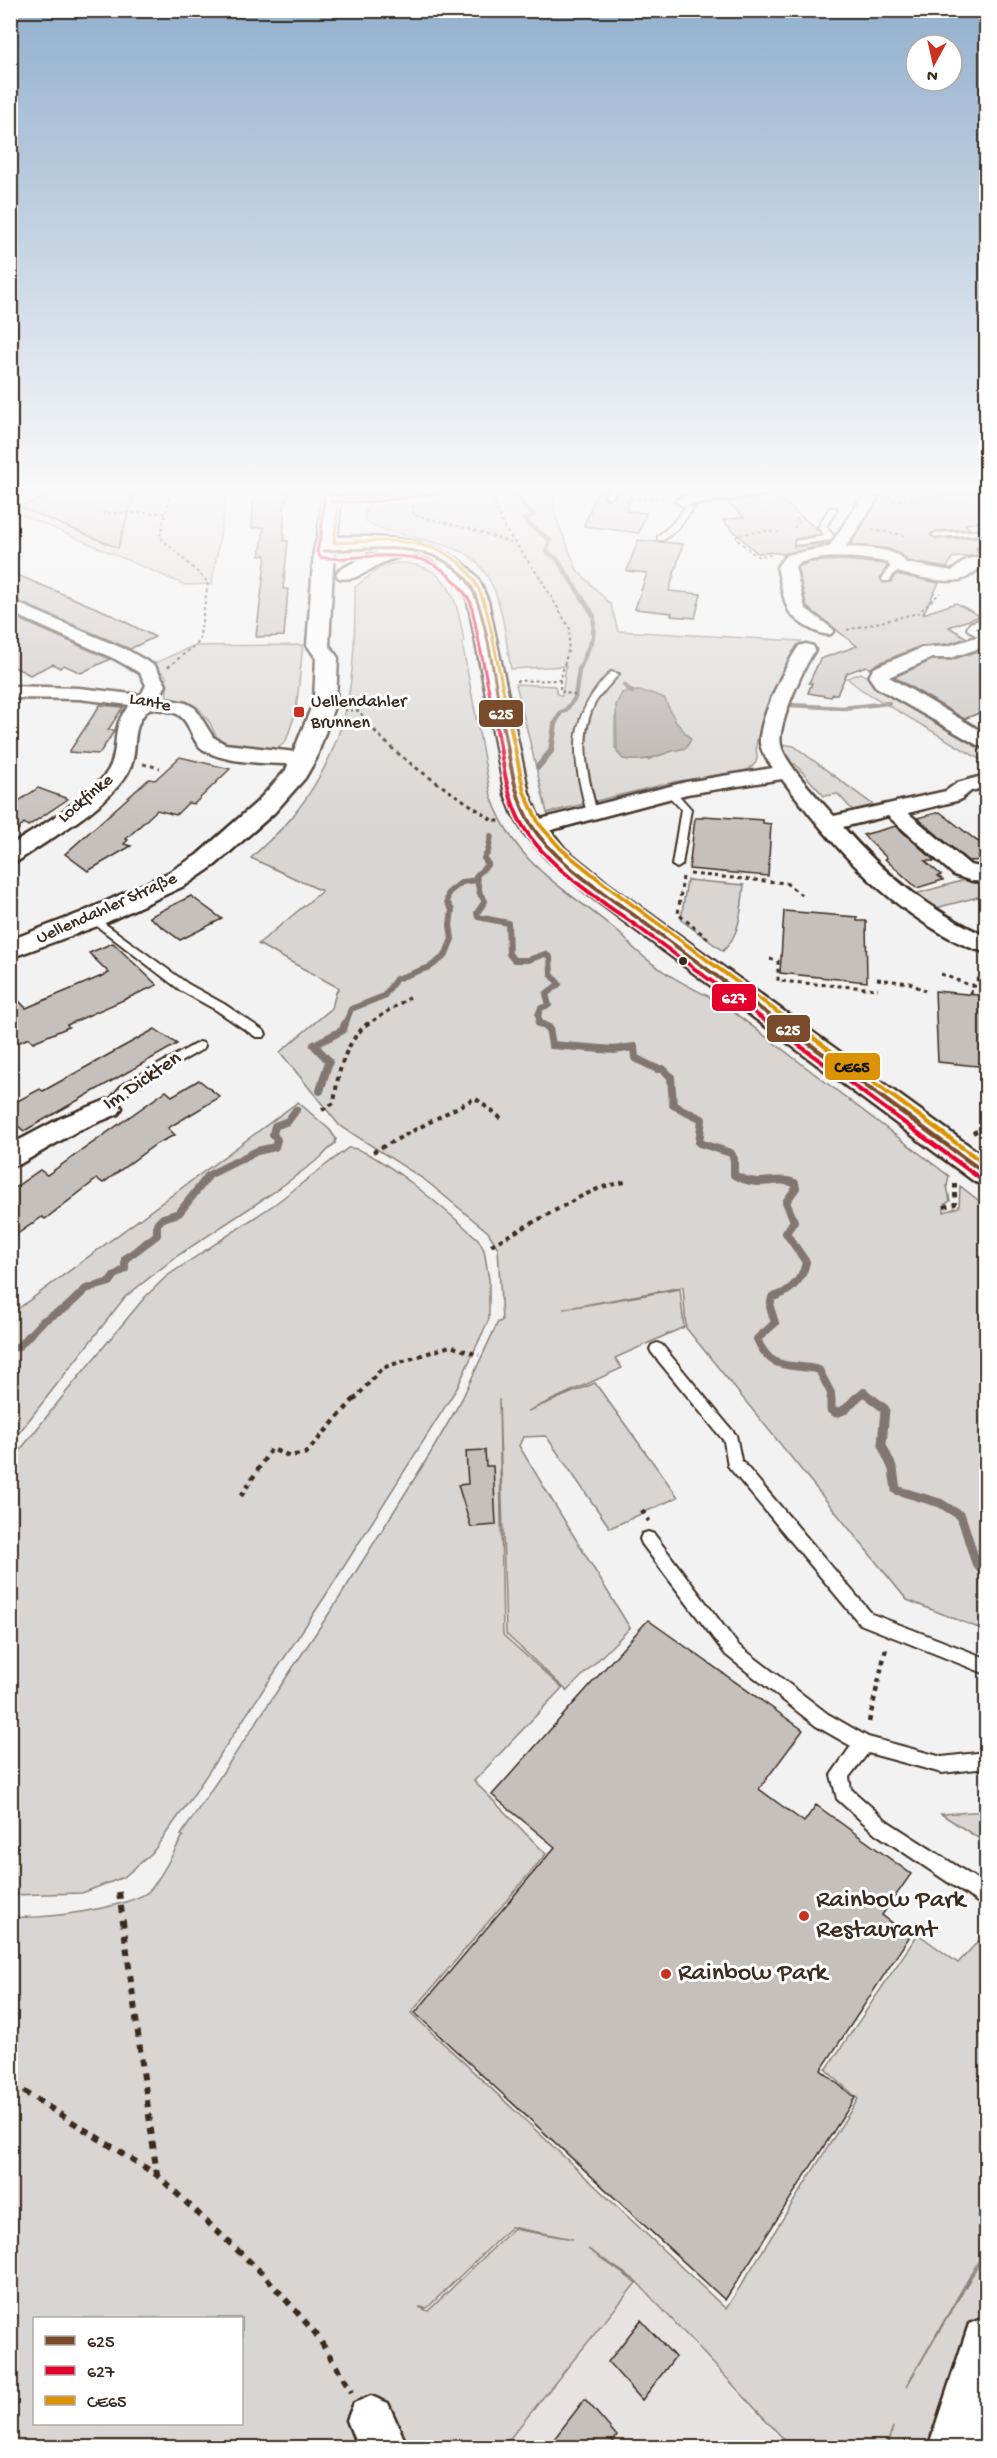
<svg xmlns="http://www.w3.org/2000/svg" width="997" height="2458" viewBox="0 0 997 2458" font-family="'Gochi Hand',sans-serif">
<rect width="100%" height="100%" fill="#f3f2f2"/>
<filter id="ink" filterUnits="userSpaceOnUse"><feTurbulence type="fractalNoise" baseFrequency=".0167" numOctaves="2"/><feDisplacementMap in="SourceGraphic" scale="12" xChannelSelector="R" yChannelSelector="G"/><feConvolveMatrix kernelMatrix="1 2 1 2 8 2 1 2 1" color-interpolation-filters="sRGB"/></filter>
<g filter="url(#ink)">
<path fill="#e6e3e2" d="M 637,2284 L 788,2447 L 503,2448 Z"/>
<path fill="#d8d5d2" stroke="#8a8078" stroke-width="1.5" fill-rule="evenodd" d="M 11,487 L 228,487 L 212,584 L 185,585 L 11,510 Z
M 452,487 L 554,487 L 555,515 L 577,570 L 611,605 L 618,631 L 801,641 C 786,673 771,705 758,737 C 751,752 766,759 747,770 L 674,782 L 547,813 L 516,684 L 555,686 L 557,694 L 562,696 L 566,666 L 511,669 C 506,643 504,612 493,587 C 488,577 480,564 471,557 C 450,540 372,534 364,518 L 368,505 L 374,503 L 420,497 ZM 638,691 L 664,698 L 686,748 L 670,751 L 648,760 L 615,748 L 615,718 L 622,693 Z
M 396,563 C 449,562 457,599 464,642 L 462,643 L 491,796 C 516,867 565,887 618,932 C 625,938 630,945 637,951 C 661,973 690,988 719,1001 L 949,1176 L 947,1186 L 950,1201 L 944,1205 L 944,1212 L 959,1207 L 960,1186 L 986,1206 L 986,1631 L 907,1600 L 686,1328 L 683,1287 L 563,1309 L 680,1289 L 684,1327 L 615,1358 L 622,1368 L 528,1411 L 595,1383 L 678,1497 L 610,1528 L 546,1436 L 523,1437 L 519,1446 L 630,1628 L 567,1691 L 506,1634 L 499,1399 L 503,1635 L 562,1688 L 474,1781 L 546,1854 L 411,2013 L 726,2309 L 858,2099 L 826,2070 L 918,1934 L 958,1963 L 983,1936 L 986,1938 L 986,2248 L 906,2387 L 986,2252 L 986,2447 L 888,2447 L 893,2427 L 886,2447 L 791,2447 L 635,2280 L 588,2249 L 636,2283 L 503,2447 L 11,2447 L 10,1916 C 33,1922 133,1907 149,1891 C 160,1880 174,1851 183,1836 L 181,1835 L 338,1600 L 430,1454 L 462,1399 L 498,1322 L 502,1321 L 498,1248 L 488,1232 L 425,1180 L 339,1125 L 280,1052 L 332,1008 L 336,992 L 339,988 L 258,944 L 322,891 L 251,858 C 265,844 281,831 293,816 C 352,741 355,679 355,587 L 381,567 ZM 511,2227 L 573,2239 L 513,2229 L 428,2311 L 419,2307 L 427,2308 ZM 34,2318 L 242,2318 L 242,2424 L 34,2424 Z
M 303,645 L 296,711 L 286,741 L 276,750 L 268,751 L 226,744 L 218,740 L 210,723 L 198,708 L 167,697 L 166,676 L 153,664 L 193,646 Z
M 861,673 L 986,747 L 986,763 L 862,690 L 847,678 Z
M 782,744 L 794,746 L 876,807 L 854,812 L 838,794 L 824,796 L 795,764 L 791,764 L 784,754 Z
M 972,878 L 986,879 L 986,897 L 978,897 L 936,908 L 915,894 Z
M 687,880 L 744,885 C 741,909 741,934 723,951 L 681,920 Z
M 298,1102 L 330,1130 L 336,1139 L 335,1143 L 320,1158 L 274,1192 L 177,1256 L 125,1297 L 11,1443 L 10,1316 L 15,1311 Z
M 348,1148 C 373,1145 457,1220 478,1239 L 484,1250 L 489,1279 L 489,1319 L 457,1388 L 324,1598 L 188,1803 L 152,1853 L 124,1877 L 82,1893 L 11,1895 L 11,1469 L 21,1449 L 67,1391 L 145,1297 L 167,1276 L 275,1204 Z
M 986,1811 L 986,1843 L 941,1814 Z"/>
<path fill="#b2aba7" stroke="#827770" stroke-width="1.5" d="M 638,691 L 651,693 L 664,698 L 676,722 L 691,739 L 686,748 C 661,752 650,764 623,759 L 617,752 L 616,705 L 622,693 Z"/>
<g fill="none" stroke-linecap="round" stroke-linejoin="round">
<path stroke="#827770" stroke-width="4.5" d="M 512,487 L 526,509 L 534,515 L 524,520 L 550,540 L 546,551 L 557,559 L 594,616 L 593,637 L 579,670 L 575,698 L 565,711 L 561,712 L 554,726
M 624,685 L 632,692
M 790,705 L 843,708 L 889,703"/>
<path stroke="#827770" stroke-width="6" d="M 538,767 L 551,751 L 555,724
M 477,880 L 480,894 L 485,901 L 477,913 L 478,917 L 508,923 L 509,954 L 514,960 L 528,960 L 545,954 L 550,957 L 551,974 L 559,984 L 546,994 L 549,1005 L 541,1008 L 538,1015 L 541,1025
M 345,1025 L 351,1009 L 384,996 L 396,979 L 430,967 L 445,956 L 452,939 L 450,925 L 452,910 L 447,902 L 448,893 L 462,882 L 477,880 L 476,876 L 488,864 L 484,858 L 488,852 L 491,836"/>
<path stroke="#827770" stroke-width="8" d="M 539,1023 L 549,1028 L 552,1045 L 614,1050 L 634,1047 L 635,1058 L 657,1069 L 663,1069 L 671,1077 L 673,1105 L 702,1119 L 699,1143 L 731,1153 L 734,1159 L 734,1175 C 762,1190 773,1175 795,1183 L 796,1188 L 786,1202 L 794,1221 L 786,1233 L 806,1262 C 803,1279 789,1294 772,1297 L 770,1307 L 775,1323 L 757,1339 C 772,1374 791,1362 819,1370 L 831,1393 L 831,1400
M 320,1091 L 329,1061 L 314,1045 L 343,1030 L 345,1023
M 10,1349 L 19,1346 L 43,1321 L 67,1307 L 86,1289 L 110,1282 L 114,1276 L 125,1269 L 125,1259 L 157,1235 L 157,1224 L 163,1218 L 179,1213 L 209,1175 L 257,1151 L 275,1147 L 277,1140 L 273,1134 L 275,1126 L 288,1121 L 296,1110
M 855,1400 L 864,1392 L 873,1400"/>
<path stroke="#827770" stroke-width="9" d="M 831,1398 L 831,1410 L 836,1413 L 846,1409 L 856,1398
M 871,1398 L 885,1409 L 882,1445 L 893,1469 L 896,1490 L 940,1503 L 961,1516 L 976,1563 L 986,1575"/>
</g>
<path fill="#c6c0bd" stroke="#3b2a1e" stroke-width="1.5" d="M 72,487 L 136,487 L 118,548 L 20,507 Z
M 254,487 L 290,487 L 284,507 L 284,541 L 288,541 L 283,589 L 288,589 L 284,636 L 256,637 L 266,555 L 260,556 L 264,527 L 252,528 Z
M 599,487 L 607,487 L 603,497 L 608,500 L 615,497 L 619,487 L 634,487 L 626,511 L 646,513 L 639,533 L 584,526 Z
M 886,487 L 987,487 L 987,521 L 965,524 L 970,529 L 936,531 L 930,534 L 936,539 L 980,537 L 987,542 L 987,545 L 977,546 L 976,550 L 979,555 L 952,558 L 947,568 L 907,561 L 903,556 L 888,549 L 850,545 Z
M 775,495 L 816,528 L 821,534 L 795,539 L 794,547 L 829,543 L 828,545 L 784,554 L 767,552 L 757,553 L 722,520 L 744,517 L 727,502 Z
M 638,540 L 683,544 L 669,591 L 701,594 L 695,618 L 671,616 L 672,613 L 635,609 L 647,573 L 627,571 Z
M 842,560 L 886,564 L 887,567 L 880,578 L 883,583 L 891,582 L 896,574 L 939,583 L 923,614 L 956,603 L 980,616 L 949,627 L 967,638 L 948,644 L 921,646 L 877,664 L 870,669 L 866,666 L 847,673 L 837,694 L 833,694 L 831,697 L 808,693 L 812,683 L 809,683 L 820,659 L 857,646 L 807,607 L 797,567 L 810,562 Z
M 10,572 L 106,612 L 155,637 L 130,649 L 10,598 Z
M 10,615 L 110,659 L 81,673 L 64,665 L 60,668 L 53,664 L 30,675 L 10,665 Z
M 986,648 L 987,710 L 964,719 L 894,677 L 932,660 L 951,660 Z
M 100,705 L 123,707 L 108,730 L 115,730 L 99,754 L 69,752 Z
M 180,757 L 230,769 L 194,804 L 188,803 L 176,815 L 157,810 L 126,839 L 128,840 L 124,844 L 131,846 L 88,871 L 65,854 L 149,779 L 155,780 Z
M 38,788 L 68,799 L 28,826 L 24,823 L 10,839 L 10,807 Z
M 940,812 L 977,841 L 987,844 L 987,860 L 968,861 L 917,818 Z
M 703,816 L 763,820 L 763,823 L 771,824 L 768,876 L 689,869 L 695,818 L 703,818 Z
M 896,826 L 935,861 L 925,861 L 941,875 L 938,876 L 943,880 L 917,888 L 885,859 L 887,858 L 863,835 Z
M 191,896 L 222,919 L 180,940 L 149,917 Z
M 784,911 L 857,917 L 857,921 L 866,921 L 867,982 L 780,973 Z
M 113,943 L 157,985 L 67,1025 L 69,1027 L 33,1042 L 29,1038 L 10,1046 L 10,992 L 26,1008 L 109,973 L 89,953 Z
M 935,991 L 987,996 L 987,1067 L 938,1062 Z
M 155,1029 L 177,1044 L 24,1131 L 10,1119 L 10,1105 L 40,1089 L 43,1091 Z
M 199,1080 L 220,1097 L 168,1128 L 175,1135 L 156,1144 L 103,1183 L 97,1179 L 45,1219 L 42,1217 L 10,1239 L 10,1191 L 40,1170 L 47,1175 L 166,1091 L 172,1096 Z
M 485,1450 L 486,1466 L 493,1466 L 496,1525 L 471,1527 L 458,1485 L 468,1484 L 466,1451 Z
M 648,1620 L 803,1730 L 759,1789 L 804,1822 L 816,1805 L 911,1874 L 882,1915 L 910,1936 L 821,2070 L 855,2098 L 725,2300 L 415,2013 L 555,1847 L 492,1795 Z
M 641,2320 L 675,2357 L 642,2400 L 608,2362 Z
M 585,2399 L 617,2436 L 609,2448 L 547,2448 Z"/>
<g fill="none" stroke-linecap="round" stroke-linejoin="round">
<g stroke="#3b2a1e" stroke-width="4">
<path id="lane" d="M 420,487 L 440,487 L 436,489 L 370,497 L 331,497 L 327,495 L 331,493 L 370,493 Z
M 609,487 L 617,487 L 613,496 L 609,498 L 605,496 Z
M 687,506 L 694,508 L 677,529 L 664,540 L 658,540 L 658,536 L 671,525 Z
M 830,507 L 837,509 L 826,527 L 833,535 L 831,540 L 795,545 L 795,541 L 825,536 L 818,527 Z
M 986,530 L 986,534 L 936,537 L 932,535 L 936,533 Z
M 979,547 L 985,547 L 986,556 L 983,556 L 978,549 Z
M 899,565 L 902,565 L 902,569 L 895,572 L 889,581 L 883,581 L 882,579 L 889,568 Z
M 986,618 L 986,624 L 976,628 L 986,636 L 986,643 L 967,629 L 970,623 Z
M 611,672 L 619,674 C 610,684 602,692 595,703 C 577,737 588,778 597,813 L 592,816 L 587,813 C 572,755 566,718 611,672 Z
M 670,789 L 674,790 L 691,809 L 682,865 L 677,868 L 672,865 L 681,809 L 665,792 Z
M 93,915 L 188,984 L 224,1004 L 264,1031 L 266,1034 L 264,1037 L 256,1037 L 216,1010 L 180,990 L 89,920 L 89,916 Z
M 199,1042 L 203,1043 L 205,1046 L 203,1049 L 130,1091 L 113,1111 L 105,1111 L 103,1108 L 105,1105 L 122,1085 Z
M 657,1343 L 662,1345 L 736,1435 L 741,1460 L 872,1614 L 986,1658 L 986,1674 L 860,1624 L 728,1466 L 724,1441 L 652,1353 L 650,1349 L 652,1345 Z
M 648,1532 L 654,1534 L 738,1645 L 828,1714 L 868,1737 L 942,1757 L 986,1752 L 986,1768 L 942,1773 L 868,1753 L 849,1777 L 851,1789 L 887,1821 L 986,1885 L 986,1905 L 979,1903 L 875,1833 L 837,1799 L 831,1775 L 851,1746 L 816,1726 L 726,1655 L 642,1544 L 640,1539 L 642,1534 Z"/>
</g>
<g stroke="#3b2a1e" stroke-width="5">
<path id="street" d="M 748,487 L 786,487 L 778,492 L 683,506 L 675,501 L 683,496 Z
M 869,494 L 877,499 L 846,547 C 862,548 898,547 906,563 L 952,571 L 967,559 L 986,556 L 986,566 C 976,568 972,576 963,579 C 947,585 909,575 893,571 L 887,562 C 857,557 828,554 798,563 L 795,567 L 805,608 L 834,630 L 831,634 C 820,637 792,620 788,609 C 782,596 781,581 777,567 L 786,555 L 829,547 L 863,496 Z
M 10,600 L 129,651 L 155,666 L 166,685 L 159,698 L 186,703 L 195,708 L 213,737 L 225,744 L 304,753 L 311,755 L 314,759 L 311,763 L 304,765 C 276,763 228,765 204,750 C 190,741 191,721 177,714 C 169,710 158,710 150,708 C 127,728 141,750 128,772 C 107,808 52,837 18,861 L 10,863 L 10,846 C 35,829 96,794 109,769 C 121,747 109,726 130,705 L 79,699 L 10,698 L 10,686 L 79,688 L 141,695 L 146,685 L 140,673 L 115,659 L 10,612 Z
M 986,634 L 986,646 L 950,658 L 932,658 L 889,677 L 986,734 L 986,748 L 979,746 L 876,687 L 869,677 L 873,669 L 878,666 L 922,648 L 948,646 Z
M 806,644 L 813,646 L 815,650 C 804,666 776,727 781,745 C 785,764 820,800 834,816 L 946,791 L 957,783 L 986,775 L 986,787 L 971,791 L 960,800 L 908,813 L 970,865 L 986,868 L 986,882 L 972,881 L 954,875 L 888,816 L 843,827 C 884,874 929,911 986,936 L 986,952 C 969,949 951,939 936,930 C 872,892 826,837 782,779 L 687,794 L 533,835 L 525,833 L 522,828 L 525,823 L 686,782 L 773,768 C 768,761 761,752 760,743 C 758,721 786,664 799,646 Z
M 109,1099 L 118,1102 L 122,1108 L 118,1114 L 79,1130 L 20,1164 L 10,1166 L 10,1145 L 61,1118 Z
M 986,2317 L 986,2416 L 977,2448 L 928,2448 L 969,2324 Z
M 371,2396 L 388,2403 L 408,2448 L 358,2448 L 347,2420 L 354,2403 Z"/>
</g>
<g stroke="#3b2a1e" stroke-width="5">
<path id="secondary" d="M 324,487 L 342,487 L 337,537 C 385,536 443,537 476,576 C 481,583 484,593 488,601 L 529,794 L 537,814 L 565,849 L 607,883 L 986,1158 L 986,1185 L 975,1182 L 589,895 L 547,859 L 524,833 L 513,814 L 505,794 L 468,601 C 458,580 439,556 413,554 C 406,554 390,560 382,563 C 368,570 355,582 339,578 L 336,574 L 339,570 L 370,554 L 384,550 L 334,549 L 329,645 L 338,658 L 336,701 L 316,759 L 305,778 L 274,813 L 215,865 L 186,885 L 103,924 L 10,958 L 10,940 L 83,912 L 168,873 L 197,855 L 256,803 L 286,770 L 314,701 L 316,658 L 307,645 L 314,551 L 318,536 Z"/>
</g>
<path stroke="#3b2a1e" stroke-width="2" stroke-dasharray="3 3" stroke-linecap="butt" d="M 489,487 L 503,526 L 541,579 L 570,629 L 568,651 L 560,680 L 516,681
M 888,496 L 895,501 L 986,491
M 625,500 L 665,497
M 412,505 L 414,515 L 470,529 L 512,543
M 102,513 L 167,513
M 794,528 L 800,520 L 795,519
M 872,530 L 904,535
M 771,555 L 756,556 L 736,538 L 738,535 L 764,531 L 781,533
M 847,630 L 918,613 L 940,593
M 168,667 L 199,642 L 208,582 L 160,537 L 172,487
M 560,680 L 560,691 L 578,696
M 344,710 L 359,711 L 371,726"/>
<path stroke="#3b2a1e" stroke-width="3" stroke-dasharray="4 4" stroke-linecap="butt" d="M 369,724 C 399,762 453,792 492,820 L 503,822
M 143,764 L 160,768
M 690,874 L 786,883 L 804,897
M 683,877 L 678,914 L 711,941
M 770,959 L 778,961 L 778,981 L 878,989
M 941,974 L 972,986 L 986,970
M 877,979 L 910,983 L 925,991
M 971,994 L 972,986 L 986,987
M 366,1025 L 412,996"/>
<path stroke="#3b2a1e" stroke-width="4" stroke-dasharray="4.5 4.5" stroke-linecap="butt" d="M 322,1110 L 334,1103 C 338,1072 344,1044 368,1023
M 973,1133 L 986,1126
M 373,1152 L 475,1098 L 503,1120
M 944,1207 L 955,1204 L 955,1181
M 491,1245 L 582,1196 L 602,1187 L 629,1181
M 354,1400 L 382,1368 L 450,1346 L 479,1355"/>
<path stroke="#3b2a1e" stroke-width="4.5" stroke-dasharray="5 5" stroke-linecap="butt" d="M 241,1496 L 271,1449 L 290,1456 L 306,1453 L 355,1398
M 642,1510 L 649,1521
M 869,1722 L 886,1648"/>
<path stroke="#3b2a1e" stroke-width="6" stroke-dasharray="7 7" stroke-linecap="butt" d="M 119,1892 L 157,2175
M 10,2090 L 23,2091 L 157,2175 L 264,2275 L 316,2334 L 352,2392"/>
<use href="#lane" fill="#fff" fill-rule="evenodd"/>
<use href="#street" fill="#fff" fill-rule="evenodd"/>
<use href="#secondary" fill="#fff" fill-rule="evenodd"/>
<g stroke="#fff" stroke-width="6">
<path id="bus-1-far2" d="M 331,495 L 370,495 L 436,487
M 324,551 C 359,550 400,544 433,556 C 446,561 459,569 467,580 C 486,605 496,691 503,726"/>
</g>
<g stroke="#fff" stroke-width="8">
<path id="bus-1-far1" d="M 503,724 C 510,758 513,795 531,825 C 554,861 601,891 635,916 C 684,952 733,988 783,1025"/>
</g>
<g stroke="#fff" stroke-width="9">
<path id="bus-1" d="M 781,1023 L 986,1174"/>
</g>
<g stroke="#fff" stroke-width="6">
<path id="bus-2-far2" d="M 325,487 L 321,535 L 317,551 L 320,557 C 332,560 345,558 358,557 C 411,554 441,553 471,603 L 496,726
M 331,502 L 371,502 L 437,494"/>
</g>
<g stroke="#fff" stroke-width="8">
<path id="bus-2-far1" d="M 496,724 C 502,755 505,789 518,817 C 540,863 602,901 642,930 C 685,962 728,993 771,1025"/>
</g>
<g stroke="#fff" stroke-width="9">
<path id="bus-2" d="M 769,1023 L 982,1180"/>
</g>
<g stroke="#fff" stroke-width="6">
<path id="bus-3-far2" d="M 331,488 L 376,487
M 340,488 L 334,543 C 363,542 393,538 421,545 C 478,557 485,600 495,649 C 500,675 505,700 511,726"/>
</g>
<g stroke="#fff" stroke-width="8">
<path id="bus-3-far1" d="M 510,724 L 524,792 L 539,824 L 561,849 L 603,883 L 795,1025"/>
</g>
<g stroke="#fff" stroke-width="9">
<path id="bus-3" d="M 793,1023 L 986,1165"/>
</g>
<use href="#bus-1-far2" stroke="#7a4b2a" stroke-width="3"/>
<use href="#bus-1-far1" stroke="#7a4b2a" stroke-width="4"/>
<use href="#bus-1" stroke="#7a4b2a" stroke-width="4.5"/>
<use href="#bus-2-far2" stroke="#e4002b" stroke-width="3"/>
<use href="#bus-2-far1" stroke="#e4002b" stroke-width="4"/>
<use href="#bus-2" stroke="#e4002b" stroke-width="4.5"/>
<use href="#bus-3-far2" stroke="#db9304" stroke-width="3"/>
<use href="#bus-3-far1" stroke="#db9304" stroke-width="4"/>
<use href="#bus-3" stroke="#db9304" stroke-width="4.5"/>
</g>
</g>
<linearGradient id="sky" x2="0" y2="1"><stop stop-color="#92b0ce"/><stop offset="0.59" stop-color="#faf9f9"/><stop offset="1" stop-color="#faf9f9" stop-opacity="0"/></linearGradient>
<rect width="997" height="831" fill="url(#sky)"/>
<g fill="#c8321e" stroke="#fff" stroke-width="2">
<rect x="293" y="706" width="12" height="12" rx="3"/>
<circle cx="804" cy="1916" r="6"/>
<circle cx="666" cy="1974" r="6"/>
</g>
<circle fill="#3b2a1e" stroke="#fff" stroke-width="2" cx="683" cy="961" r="5"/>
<g text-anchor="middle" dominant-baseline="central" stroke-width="6" stroke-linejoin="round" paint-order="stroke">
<g font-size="18" fill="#3b2a1e" stroke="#fff" text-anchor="start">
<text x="311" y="702">Uellendahler<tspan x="311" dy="21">Brunnen</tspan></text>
</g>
<g font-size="18" fill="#3b2a1e" stroke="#fff">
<text transform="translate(150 703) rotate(11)">Lante</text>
<text transform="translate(86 799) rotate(-40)">Lockfinke</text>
<text transform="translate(107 909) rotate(-24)">Uellendahler Straße</text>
</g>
<g font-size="21" fill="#3b2a1e" stroke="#fff">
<text transform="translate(143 1082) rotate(-34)">Im Dickten</text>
</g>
<g font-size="26" fill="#3b2a1e" stroke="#fff" text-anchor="start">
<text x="816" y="1901">Rainbow Park<tspan x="816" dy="30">Restaurant</tspan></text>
<text x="678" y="1974">Rainbow Park</text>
</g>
</g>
<g stroke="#fff" stroke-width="2">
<rect x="478" y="699" width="46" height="29" rx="6" fill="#7a4b2a"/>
<rect x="711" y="983" width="46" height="29" rx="6" fill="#e4002b"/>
<rect x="766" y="1014" width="45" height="29" rx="6" fill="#7a4b2a"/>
<rect x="824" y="1052" width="57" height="29" rx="6" fill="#db9304"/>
</g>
<g font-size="16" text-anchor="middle" font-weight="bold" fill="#fff">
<text x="501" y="719">625</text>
<text x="734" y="1003">627</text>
<text x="788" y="1035">625</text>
</g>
<g font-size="16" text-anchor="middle" font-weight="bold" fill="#111">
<text x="852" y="1072">CE65</text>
</g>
<rect width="997" height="2458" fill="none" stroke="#fff" stroke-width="36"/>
<rect x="18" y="18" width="961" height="2422" fill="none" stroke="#3b2a1e" stroke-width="2" filter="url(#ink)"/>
<rect x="33" y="2317" width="210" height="108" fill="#ffffff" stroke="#b1aaa5" stroke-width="1.5"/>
<rect x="45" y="2336" width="30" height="9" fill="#7a4b2a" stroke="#b1aaa5" stroke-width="1.5"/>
<text x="87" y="2347" font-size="18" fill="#3b2a1e">625</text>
<rect x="45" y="2366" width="30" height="9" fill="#e4002b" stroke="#b1aaa5" stroke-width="1.5"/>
<text x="87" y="2377" font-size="18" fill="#3b2a1e">627</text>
<rect x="45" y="2396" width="30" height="9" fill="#db9304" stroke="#b1aaa5" stroke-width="1.5"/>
<text x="87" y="2407" font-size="18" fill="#3b2a1e">CE65</text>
<g transform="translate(934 63) rotate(188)"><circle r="28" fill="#ffffff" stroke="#b1aaa5" stroke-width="1.5"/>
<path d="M0-4.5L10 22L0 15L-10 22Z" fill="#c8321e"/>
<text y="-9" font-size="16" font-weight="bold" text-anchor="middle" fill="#3b2a1e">N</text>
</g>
</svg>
